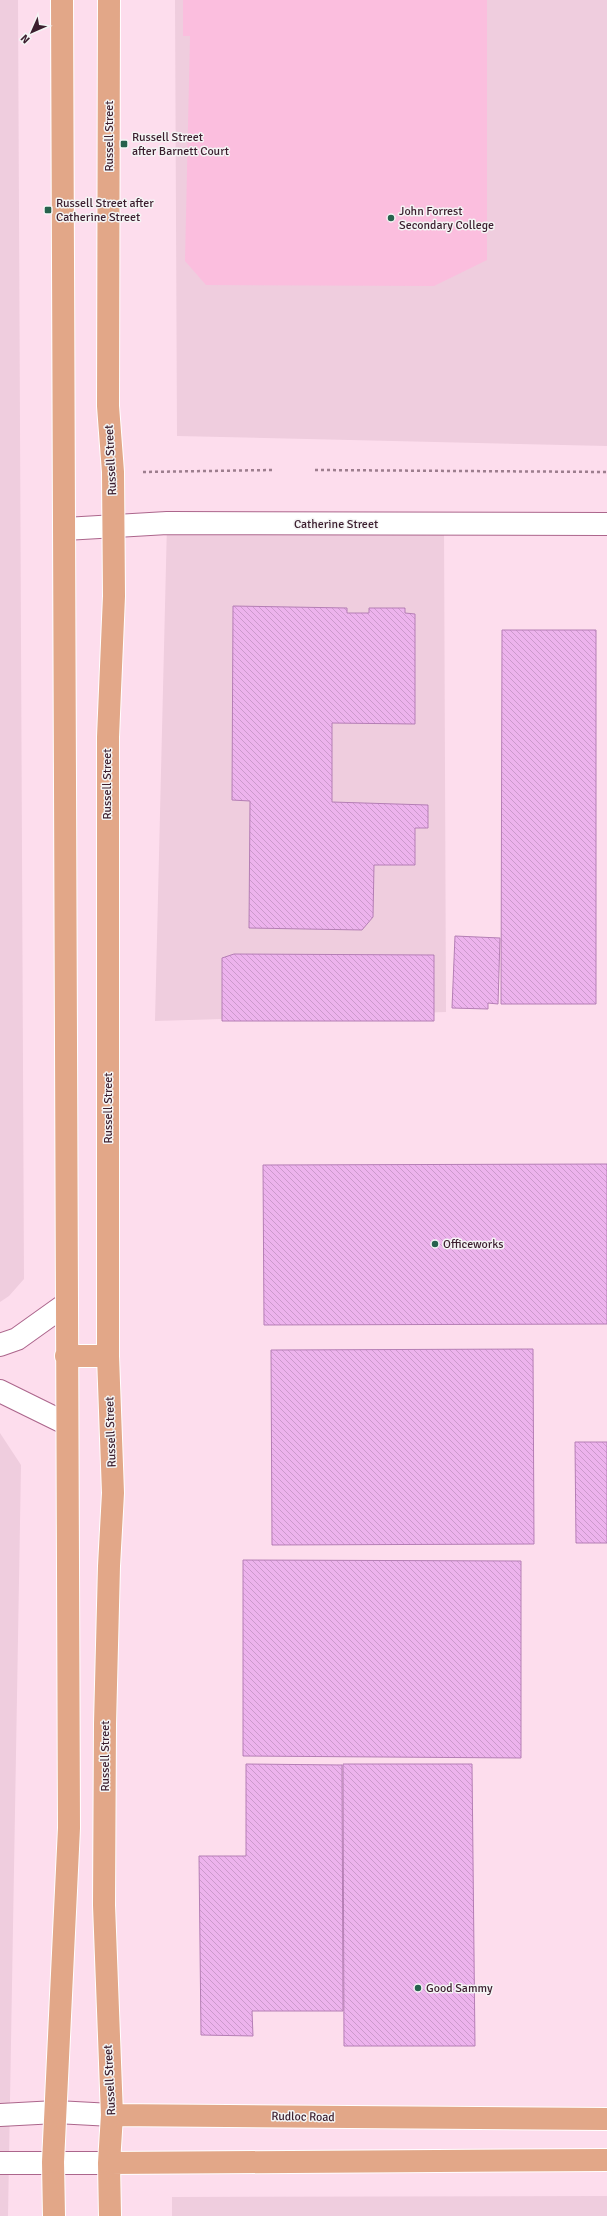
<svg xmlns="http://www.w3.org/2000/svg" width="607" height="2216" viewBox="0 0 607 2216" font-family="Signika,sans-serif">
<defs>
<pattern id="building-back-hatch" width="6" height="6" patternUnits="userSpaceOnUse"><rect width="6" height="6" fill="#edb3ed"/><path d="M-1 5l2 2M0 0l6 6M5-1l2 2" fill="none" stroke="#cc9acc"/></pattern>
</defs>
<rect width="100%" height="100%" fill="#fddded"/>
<path fill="#efcdde" d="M 0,0 L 18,0 L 24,1279 L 9,1296 L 0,1302 Z
M 175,0 L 607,0 L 607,446 L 177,436 Z
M 167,523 L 444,525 L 446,1012 L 155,1021 Z
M 0,1433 L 21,1465 L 8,2216 L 0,2216 Z
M 607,2196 L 607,2216 L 172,2216 L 172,2197 Z"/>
<path fill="#fbbede" d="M 183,0 L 487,0 L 487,260 L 434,286 L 206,285 L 185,261 L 190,36 L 183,36 Z"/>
<path fill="url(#building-back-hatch)" stroke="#b57eb5" d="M 233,606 L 347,608 L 347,613 L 369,613 L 369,608 L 405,608 L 405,613 L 415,614 L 415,724 L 332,723 L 332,802 L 428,805 L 428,828 L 415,828 L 415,865 L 374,865 L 373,917 L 362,930 L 249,928 L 250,801 L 232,800 Z
M 502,630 L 596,630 L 596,1004 L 501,1004 Z
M 455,936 L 500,938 L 498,1004 L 488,1003 L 488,1009 L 452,1008 Z
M 234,954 L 434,955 L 434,1021 L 222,1021 L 222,958 Z
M 607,1164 L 607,1324 L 264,1325 L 263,1165 Z
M 533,1349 L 534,1544 L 272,1545 L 271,1350 Z
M 575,1442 L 607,1442 L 607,1543 L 576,1543 Z
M 243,1560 L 521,1561 L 521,1758 L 243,1756 Z
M 246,1764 L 342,1765 L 343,2011 L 252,2011 L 253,2036 L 201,2035 L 199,1856 L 246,1856 Z
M 343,1764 L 472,1764 L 475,2046 L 344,2046 Z"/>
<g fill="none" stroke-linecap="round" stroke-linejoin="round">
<g stroke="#ac668c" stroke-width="24">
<path id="minor" d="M 65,529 L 167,523 L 607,524
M 0,1345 L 17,1339 L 66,1304
M 0,1391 L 67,1424
M 0,2115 L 56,2112 L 112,2115
M 0,2163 L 109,2163"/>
</g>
<g stroke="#fff" stroke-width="24">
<path id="major" d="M 109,0 L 108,406 L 113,472 L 114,596 L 108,737 L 108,1356 L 113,1493 L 109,1566 L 105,1724 L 104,1905 L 112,2115 L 109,2163 L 110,2216
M 66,1356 L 108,1356
M 112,2115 L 607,2119
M 109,2163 L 607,2160
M 54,2216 L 53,2162 L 69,1828 L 62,0"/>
</g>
<path stroke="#9d7e8e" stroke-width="2.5" stroke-dasharray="3 3" stroke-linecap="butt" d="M 315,470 L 607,472
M 143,472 L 272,470"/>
<use href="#minor" stroke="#fff" stroke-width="22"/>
<use href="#major" stroke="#e2a788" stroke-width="22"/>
</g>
<g fill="#26624d" stroke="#f4f4f4" stroke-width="1.5">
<rect x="120" y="140" width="8" height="8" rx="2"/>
<rect x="44" y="206" width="8" height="8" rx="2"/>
<circle cx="391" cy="218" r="4"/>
<circle cx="435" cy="1244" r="4"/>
<circle cx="418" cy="1988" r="4"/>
</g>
<g text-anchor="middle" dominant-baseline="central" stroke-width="3" stroke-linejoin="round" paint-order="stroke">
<g font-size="12" fill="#3b1e2e" stroke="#f4f4f4">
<text transform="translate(109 136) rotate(-90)">Russell Street</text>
<text transform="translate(111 460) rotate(-93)">Russell Street</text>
<text x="336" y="524">Catherine Street</text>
<text transform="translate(107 784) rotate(-90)">Russell Street</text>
<text transform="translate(108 1108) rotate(-90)">Russell Street</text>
<text transform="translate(111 1432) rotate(-92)">Russell Street</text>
<text transform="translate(105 1756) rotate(-90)">Russell Street</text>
<text transform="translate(110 2080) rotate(-93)">Russell Street</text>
<text transform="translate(303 2117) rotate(1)">Rudloc Road</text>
</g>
<g font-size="12" fill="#3b1e2e" stroke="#f4f4f4" text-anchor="start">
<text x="132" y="137">Russell Street<tspan x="132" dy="14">after Barnett Court</tspan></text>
<text x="56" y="203">Russell Street after<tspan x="56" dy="14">Catherine Street</tspan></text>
<text x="399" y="211">John Forrest<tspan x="399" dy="14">Secondary College</tspan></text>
<text x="443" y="1244">Officeworks</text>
<text x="426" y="1988">Good Sammy</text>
</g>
</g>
<g transform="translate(32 32) rotate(225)" stroke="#f4f4f4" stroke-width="3" paint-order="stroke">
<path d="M0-3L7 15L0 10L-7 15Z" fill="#3b1e2e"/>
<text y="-6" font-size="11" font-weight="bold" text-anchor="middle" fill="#3b1e2e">N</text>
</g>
</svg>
